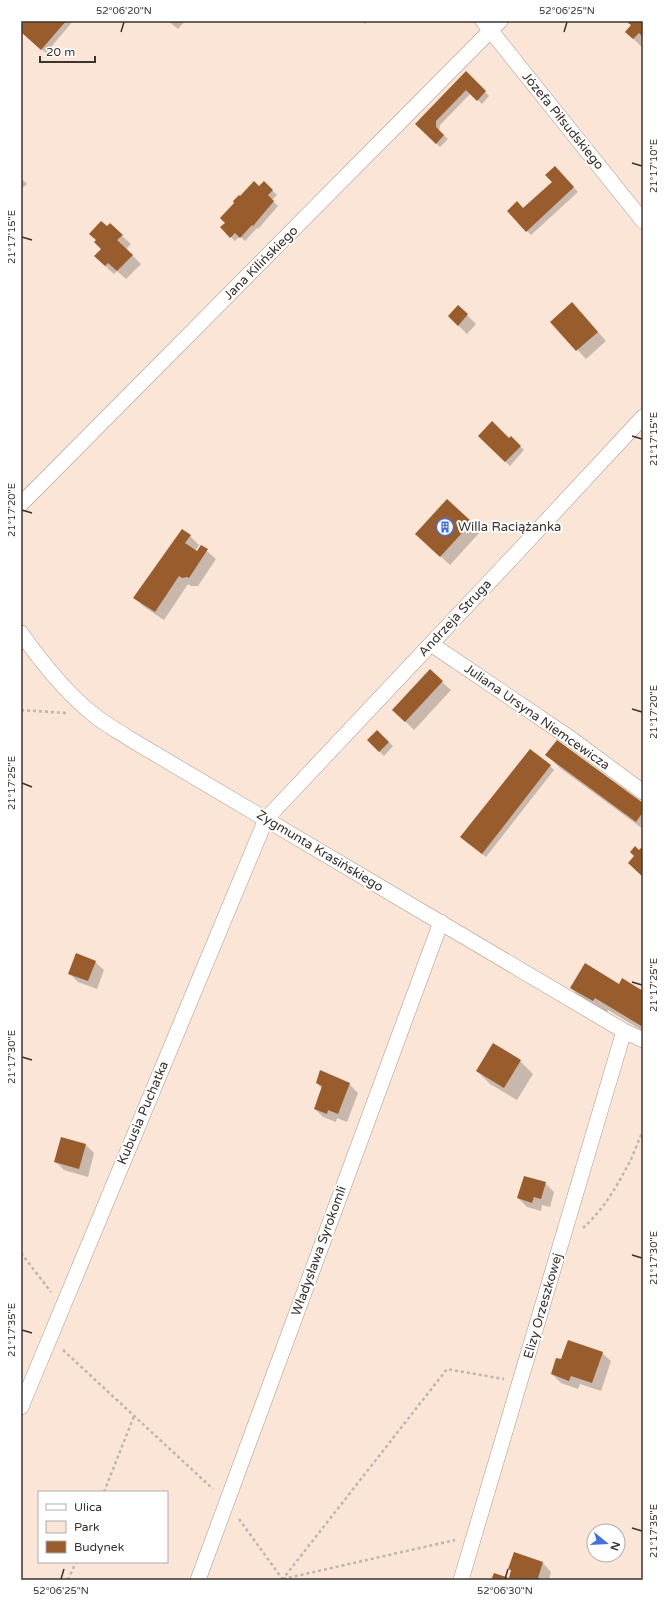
<svg xmlns="http://www.w3.org/2000/svg" width="664" height="1601" viewBox="0 0 664 1601" font-family="'Varela Round',sans-serif">
<rect width="100%" height="100%" fill="#fefaf7"/>
<path fill="#fae5d7" fill-rule="evenodd" d="M 21,21 L 643,21 L 643,1580 L 21,1580 ZM 39,1492 L 167,1492 L 167,1562 L 39,1562 ZM 594,1531 L 618,1531 L 618,1555 L 594,1555 Z"/>
<path fill="#0003" d="M 26,21 L 73,21 L 46,53 L 21,31 L 21,27 Z
M 168,21 L 185,21 L 178,29 Z
M 362,21 L 368,21 L 365,24 Z
M 632,21 L 643,21 L 642,47 L 626,32 L 632,25 Z
M 466,73 L 489,96 L 482,104 L 471,93 L 440,125 L 439,131 L 448,139 L 440,147 L 416,124 Z
M 555,168 L 578,192 L 531,235 L 508,211 L 523,209 L 553,182 Z
M 21,178 L 27,184 L 21,189 Z
M 264,182 L 277,195 L 272,200 L 278,206 L 258,229 L 257,228 L 245,241 L 240,236 L 235,241 L 221,227 L 226,223 L 240,197 L 259,188 Z
M 107,228 L 122,236 L 131,244 L 126,249 L 141,264 L 126,279 L 117,271 L 114,274 L 104,265 L 102,249 Z
M 458,306 L 476,324 L 467,334 L 449,316 Z
M 581,312 L 606,341 L 586,359 L 552,322 Z
M 479,436 L 509,439 L 511,438 L 524,450 L 510,466 Z
M 447,501 L 480,532 L 450,565 L 425,542 Z
M 190,536 L 199,545 L 195,551 L 197,552 L 201,546 L 216,559 L 198,586 L 191,586 L 188,584 L 164,620 L 143,606 L 135,598 Z
M 442,682 L 451,690 L 414,730 L 402,718 Z
M 377,731 L 393,746 L 384,756 L 368,740 Z
M 547,755 L 643,804 L 643,829 L 560,768 Z
M 550,766 L 554,770 L 486,857 L 465,841 Z
M 95,962 L 104,970 L 97,989 L 78,982 L 69,973 Z
M 620,985 L 643,992 L 643,1031 L 608,1010 L 606,1014 L 584,1001 L 571,988 Z
M 520,1061 L 533,1074 L 517,1100 L 490,1084 L 477,1071 Z
M 317,1083 L 349,1084 L 358,1093 L 347,1122 L 337,1118 L 336,1122 L 323,1117 L 315,1109 L 322,1089 Z
M 86,1145 L 94,1153 L 88,1177 L 64,1170 L 55,1161 Z
M 545,1183 L 554,1192 L 550,1207 L 542,1205 L 541,1211 L 527,1207 L 518,1198 Z
M 602,1353 L 611,1361 L 601,1391 L 580,1384 L 578,1389 L 561,1383 L 552,1374 L 562,1361 Z
M 543,1563 L 551,1572 L 549,1580 L 493,1580 L 509,1579 L 512,1571 L 509,1569 Z"/>
<path fill="#995c2d" d="M 25,21 L 66,21 L 41,50 L 21,32 L 21,25 Z
M 630,21 L 643,21 L 643,37 L 639,33 L 633,39 L 625,32 L 631,25 L 628,23 Z
M 466,71 L 486,91 L 477,101 L 466,90 L 436,121 L 436,127 L 444,135 L 436,144 L 415,124 Z
M 555,166 L 574,187 L 526,232 L 507,211 L 517,201 L 523,208 L 552,182 L 545,175 Z
M 254,181 L 259,186 L 264,181 L 273,190 L 268,195 L 274,201 L 253,226 L 252,225 L 240,238 L 235,233 L 230,238 L 220,227 L 225,223 L 220,218 L 234,203 L 233,201 L 239,195 L 240,196 Z
M 101,221 L 107,226 L 110,223 L 123,235 L 117,240 L 133,255 L 117,271 L 108,263 L 105,266 L 94,256 L 101,249 L 94,242 L 96,240 L 89,234 Z
M 572,302 L 598,332 L 576,351 L 550,322 Z
M 458,305 L 468,314 L 458,326 L 448,316 Z
M 492,421 L 509,438 L 511,436 L 521,446 L 505,462 L 478,436 Z
M 447,499 L 472,522 L 440,557 L 415,534 Z
M 182,529 L 191,535 L 185,543 L 197,551 L 201,545 L 208,549 L 189,578 L 187,577 L 182,578 L 179,576 L 155,612 L 133,598 Z
M 430,669 L 443,681 L 405,722 L 392,710 Z
M 377,730 L 389,742 L 379,752 L 367,740 Z
M 557,740 L 643,803 L 643,812 L 636,822 L 545,755 Z
M 530,749 L 551,765 L 482,854 L 460,837 Z
M 635,846 L 639,850 L 643,846 L 643,877 L 628,863 L 634,856 L 630,852 Z
M 76,953 L 96,961 L 88,981 L 68,974 Z
M 585,963 L 619,984 L 622,978 L 643,991 L 643,1027 L 595,998 L 593,1001 L 570,988 Z
M 493,1043 L 521,1060 L 504,1088 L 476,1071 Z
M 320,1070 L 350,1083 L 338,1114 L 328,1110 L 327,1114 L 314,1109 L 322,1086 L 316,1083 Z
M 61,1137 L 86,1144 L 79,1169 L 54,1162 Z
M 524,1176 L 546,1182 L 541,1199 L 534,1197 L 532,1203 L 517,1198 Z
M 568,1340 L 603,1352 L 592,1383 L 571,1376 L 569,1381 L 551,1374 L 556,1358 L 561,1359 Z
M 514,1552 L 543,1562 L 538,1578 L 544,1580 L 491,1580 L 494,1573 L 509,1578 L 511,1570 L 508,1569 Z"/>
<g fill="none" stroke-linecap="round" stroke-linejoin="round">
<g stroke="#a9988c" stroke-width="16">
<path id="minor" d="M 483,21 L 643,221
M 21,504 L 500,21
M 21,633 C 42,663 65,692 94,715 C 105,724 118,731 130,739 L 624,1031 L 643,1040
M 431,644 L 570,738 L 643,792
M 21,1407 L 266,819 L 510,560 L 643,417
M 198,1580 L 441,922
M 461,1580 L 624,1031"/>
</g>
<path stroke="#bbb6b2" stroke-width="2.5" stroke-dasharray="3 3" stroke-linecap="butt" d="M 21,710 L 66,713
M 583,1228 C 602,1211 616,1188 628,1165 C 634,1155 637,1142 643,1132
M 21,1253 L 51,1292
M 63,1350 L 213,1489
M 104,1492 L 134,1416
M 239,1519 L 283,1580
M 283,1579 L 455,1540
M 68,1580 L 76,1562
M 282,1580 L 447,1369 L 504,1379"/>
<use href="#minor" stroke="#fff" stroke-width="15"/>
</g>
<path fill="none" stroke="#3a332e" stroke-width="1.5" d="M 121,32 L 124,22M 564,32 L 567,22M 632,163 L 642,166M 22,237 L 32,240M 632,436 L 642,439M 22,510 L 32,513M 632,709 L 642,712M 22,783 L 32,787M 632,982 L 642,985M 22,1057 L 32,1060M 632,1255 L 642,1258M 22,1330 L 32,1333M 632,1528 L 642,1531M 61,1579 L 64,1569M 505,1579 L 508,1569"/>
<defs>
<g id="building-ring" transform="scale(0.9)"><circle r="9.5" fill="#fff" stroke="#446fe1" stroke-width="1.5"/><path d="M-4-6H4V6H1V3H-1V6H-4ZM-2.5-4.3h1.7v1.8h-1.7ZM.8-4.3h1.7v1.8H.8ZM-2.5-1h1.7V.8h-1.7ZM.8-1h1.7V.8H.8Z" fill="#446fe1"/></g>
</defs>
<g fill-rule="evenodd">
<use href="#building-ring" x="445" y="527"/>
</g>
<g text-anchor="middle" dominant-baseline="central" stroke-width="4" stroke-linejoin="round" paint-order="stroke">
<g font-size="13" fill="#3a332e" stroke="#fff">
<text transform="translate(563 121) rotate(51)">Józefa Piłsudskiego</text>
<text transform="translate(261 263) rotate(-45)">Jana Kilińskiego</text>
<text transform="translate(455 618) rotate(-47)">Andrzeja Struga</text>
<text transform="translate(537 717) rotate(35)">Juliana Ursyna Niemcewicza</text>
<text transform="translate(320 851) rotate(31)">Zygmunta Krasińskiego</text>
<text transform="translate(143 1113) rotate(-67)">Kubusia Puchatka</text>
<text transform="translate(319 1251) rotate(-70)">Władysława Syrokomli</text>
<text transform="translate(543 1306) rotate(-74)">Elizy Orzeszkowej</text>
</g>
<g font-size="13" fill="#3a332e" stroke="#fff" text-anchor="start">
<text x="458" y="527">Willa Raciążanka</text>
</g>
</g>
<rect width="664" height="1601" fill="none" stroke="#ffffff" stroke-width="44"/>
<rect x="38" y="1491" width="130" height="72" fill="#ffffff" stroke="#b0adab"/>
<rect x="46" y="1504" width="20" height="6" fill="#ffffff" stroke="#b0adab"/>
<text x="74" y="1511" font-size="12" fill="#3a332e">Ulica</text>
<rect x="46" y="1521" width="20" height="12" fill="#fae5d7" stroke="#b0adab"/>
<text x="74" y="1531" font-size="12" fill="#3a332e">Park</text>
<rect x="46" y="1541" width="20" height="12" fill="#995c2d" stroke="#b0adab"/>
<text x="74" y="1551" font-size="12" fill="#3a332e">Budynek</text>
<g transform="translate(606 1543) rotate(108)"><circle r="19" fill="#ffffff" stroke="#b0adab"/>
<path d="M0-3L7 15L0 10L-7 15Z" fill="#446fe1"/>
<text y="-6" font-size="11" font-weight="bold" text-anchor="middle" fill="#3a332e">N</text>
</g>
<path d="M40 56v6h55v-6" fill="none" stroke="#3a332e" stroke-width="2"/>
<text x="46" y="56" font-size="12" fill="#3a332e" stroke="#ffffff" stroke-width="3" paint-order="stroke">20 m</text>
<rect x="22" y="22" width="620" height="1557" fill="none" stroke="#3a332e" stroke-width="1.5"/>
<g font-size="10" text-anchor="middle" fill="#3a332e">
<text x="124" y="14">52°06'20"N</text>
<text x="567" y="14">52°06'25"N</text>
<text transform="translate(653 166) rotate(-90)" y="4">21°17'10"E</text>
<text transform="translate(11 237) rotate(-90)" y="4">21°17'15"E</text>
<text transform="translate(653 439) rotate(-90)" y="4">21°17'15"E</text>
<text transform="translate(11 510) rotate(-90)" y="4">21°17'20"E</text>
<text transform="translate(653 712) rotate(-90)" y="4">21°17'20"E</text>
<text transform="translate(11 783) rotate(-90)" y="4">21°17'25"E</text>
<text transform="translate(653 985) rotate(-90)" y="4">21°17'25"E</text>
<text transform="translate(11 1057) rotate(-90)" y="4">21°17'30"E</text>
<text transform="translate(653 1258) rotate(-90)" y="4">21°17'30"E</text>
<text transform="translate(11 1330) rotate(-90)" y="4">21°17'35"E</text>
<text transform="translate(653 1531) rotate(-90)" y="4">21°17'35"E</text>
<text x="61" y="1594">52°06'25"N</text>
<text x="505" y="1594">52°06'30"N</text>
</g>
</svg>
